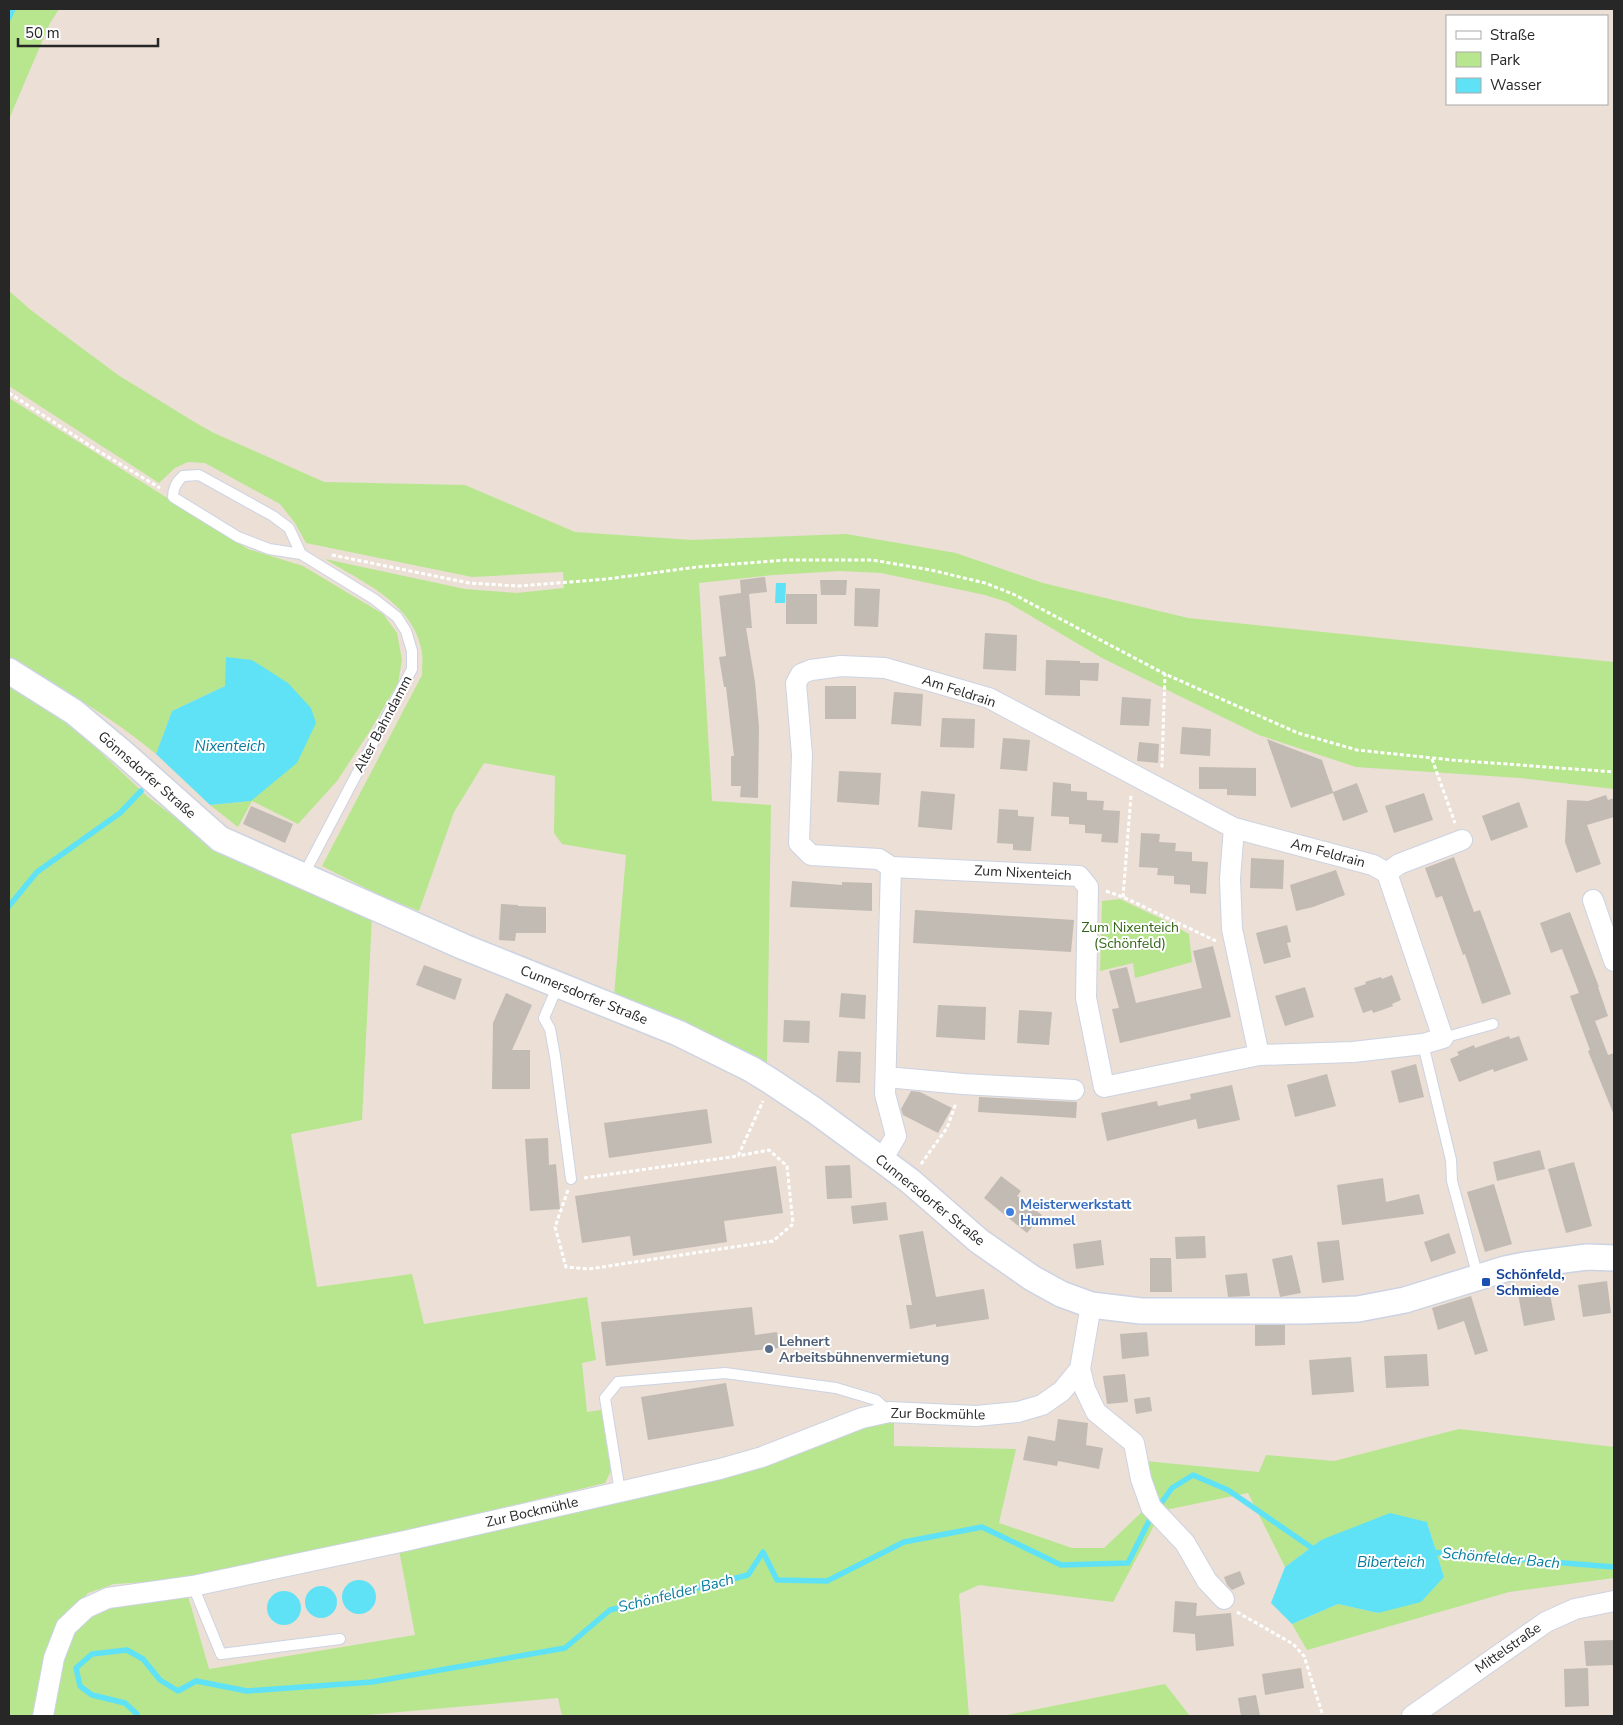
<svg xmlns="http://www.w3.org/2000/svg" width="1623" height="1725" viewBox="0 0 1623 1725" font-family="'Nunito Sans',sans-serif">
<rect width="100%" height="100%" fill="#ebdfd6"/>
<path fill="#b7e68e" d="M 9,9 L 59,9 L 50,23 L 9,119 Z
M 9,291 L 32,311 L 118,375 L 196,423 L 214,433 L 324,482 L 465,485 L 575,532 L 692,540 L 846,534 L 956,553 L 1043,583 L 1188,618 L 1614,662 L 1614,789 L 1520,778 L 1356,767 L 1259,735 L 1102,658 L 1007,602 L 985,595 L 881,573 L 840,571 L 773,575 L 699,583 L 712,801 L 771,805 L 767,1065 L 614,996 L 626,855 L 562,844 L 554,833 L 555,776 L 484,763 L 454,812 L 419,911 L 379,895 L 322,866 L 422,675 C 422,667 423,659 422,652 C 414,603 362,582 325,559 L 465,589 L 517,593 L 564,588 L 563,572 L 472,577 L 306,543 L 295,523 L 280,504 L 205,463 L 188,462 L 175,468 L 159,483 L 9,386 Z
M 9,398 L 248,549 L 303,566 L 383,614 L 397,633 L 402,660 L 398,683 L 370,731 L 337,781 L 298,824 L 252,801 L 238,827 L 210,805 L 251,801 L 225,686 L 172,711 L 156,754 C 111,716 60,688 9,658 Z
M 9,683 L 62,716 L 148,797 L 213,846 L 372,916 L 362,1120 L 291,1134 L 317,1287 L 412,1274 L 424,1324 L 587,1297 L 596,1360 L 582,1363 L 587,1412 L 601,1410 L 611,1471 L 605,1483 L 214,1578 L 114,1584 L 88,1593 L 65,1619 L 113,1606 L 188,1596 L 209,1669 L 415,1635 L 399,1550 L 864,1426 L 894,1422 L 894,1446 L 1016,1449 L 999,1523 L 1072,1548 L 1104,1548 L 1144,1510 L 1157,1520 L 1113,1602 L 979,1585 L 959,1594 L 969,1716 L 562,1716 L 558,1698 L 355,1716 L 9,1716 Z
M 1120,899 L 1164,920 L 1189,934 L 1192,962 L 1135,978 L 1133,963 L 1100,971 L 1102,901 Z
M 1459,1429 L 1614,1447 L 1614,1578 L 1509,1592 L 1307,1650 L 1292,1624 L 1338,1604 L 1378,1613 L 1444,1577 L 1427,1522 L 1321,1540 L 1285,1567 L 1248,1493 L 1165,1510 L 1154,1499 L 1145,1461 L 1259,1472 L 1266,1455 L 1334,1461 Z
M 1165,1684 L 1190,1716 L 1002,1716 Z"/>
<path fill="#60e2f6" d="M 776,583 L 786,583 L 785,603 L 775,603 Z
M 226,657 L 252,660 L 288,683 L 311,708 L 316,723 L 297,763 L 251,801 L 210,805 L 156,754 L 172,711 L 225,686 Z
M 1390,1513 L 1427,1522 L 1444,1577 L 1421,1602 L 1378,1613 L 1338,1604 L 1292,1624 L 1271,1603 L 1285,1567 L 1321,1540 Z
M342 1597a17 17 0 1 1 34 0a17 17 0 1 1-34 0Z
M305 1602a16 16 0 1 1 32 0a16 16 0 1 1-32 0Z
M267 1608a17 17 0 1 1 34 0a17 17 0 1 1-34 0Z"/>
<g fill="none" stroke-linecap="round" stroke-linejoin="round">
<path stroke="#60e2f6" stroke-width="5.5" d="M 9,18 L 13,9
M 9,906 L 37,872 L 120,813 L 141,791
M 1430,1552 L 1614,1567
M 137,1716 L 137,1714 L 125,1703 L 92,1695 L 80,1686 L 76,1668 L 92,1654 L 127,1650 L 143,1659 L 160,1680 L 178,1691 L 196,1681 L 247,1691 L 372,1682 L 565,1648 L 610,1610 L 748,1575 L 763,1552 L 777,1580 L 827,1581 L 904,1542 L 982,1527 L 1061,1565 L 1128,1563 L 1151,1517 L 1172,1488 L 1193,1475 L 1228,1490 L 1312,1548 L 1318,1549"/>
</g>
<path fill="#c2bbb3" d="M 765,577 L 767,592 L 749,594 L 752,628 L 746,628 L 755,682 L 759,727 L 758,798 L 740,797 L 741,786 L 731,786 L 731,756 L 734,756 L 726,687 L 724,687 L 719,657 L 726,656 L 719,596 L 741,593 L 740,580 Z
M 820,580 L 847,580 L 846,595 L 821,595 Z
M 855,588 L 880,589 L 878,627 L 854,626 Z
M 786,594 L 817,594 L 817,624 L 786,624 Z
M 985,633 L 1017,635 L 1016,671 L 983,669 Z
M 1046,660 L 1080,661 L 1080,663 L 1099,663 L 1098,681 L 1080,680 L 1080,696 L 1045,695 Z
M 825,686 L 856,686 L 856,719 L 825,719 Z
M 894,692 L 923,694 L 921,726 L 891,724 Z
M 1122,697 L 1151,699 L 1149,726 L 1120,725 Z
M 942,718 L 975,719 L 974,748 L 940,747 Z
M 1182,727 L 1211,729 L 1210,756 L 1180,754 Z
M 1003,738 L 1030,740 L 1027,771 L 1000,769 Z
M 1267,739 L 1322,760 L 1333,792 L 1357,783 L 1368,812 L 1343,821 L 1333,793 L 1291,808 Z
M 1139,742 L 1159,744 L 1158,763 L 1137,761 Z
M 1199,767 L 1256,768 L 1256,796 L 1227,795 L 1227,789 L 1199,789 Z
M 839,771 L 881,773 L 879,805 L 837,802 Z
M 1053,782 L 1071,784 L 1071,791 L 1087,792 L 1087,800 L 1104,801 L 1103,810 L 1120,811 L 1118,843 L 1101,842 L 1102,834 L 1085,833 L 1085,825 L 1069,824 L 1069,817 L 1051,816 Z
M 921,791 L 955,794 L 952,830 L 918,827 Z
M 1424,793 L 1433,820 L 1394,833 L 1385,806 Z
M 1606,795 L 1608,800 L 1614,798 L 1614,817 L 1587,825 L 1601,864 L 1576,873 L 1565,842 L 1567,800 L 1588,801 Z
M 1519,802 L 1528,827 L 1491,841 L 1482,816 Z
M 251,806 L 293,824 L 285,843 L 243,824 Z
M 999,809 L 1018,810 L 1018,816 L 1034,817 L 1031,851 L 1013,850 L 1013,844 L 997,843 Z
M 1141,833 L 1160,834 L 1159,842 L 1176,843 L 1175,851 L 1192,852 L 1192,861 L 1208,862 L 1206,894 L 1190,893 L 1190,885 L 1174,884 L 1174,876 L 1157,875 L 1158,868 L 1139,867 Z
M 1454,857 L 1474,912 L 1480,910 L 1511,994 L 1482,1004 L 1465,954 L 1463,955 L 1442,896 L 1436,898 L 1425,868 Z
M 1251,858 L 1284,860 L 1283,889 L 1250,888 Z
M 1336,870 L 1345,895 L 1313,907 L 1296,911 L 1290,885 Z
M 792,881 L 842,885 L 842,882 L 872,883 L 872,911 L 790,907 Z
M 501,904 L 518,905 L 518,906 L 546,907 L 546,933 L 516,933 L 515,941 L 499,940 Z
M 915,910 L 1074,920 L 1071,952 L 913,943 Z
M 1570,912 L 1599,987 L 1598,987 L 1608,1016 L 1595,1021 L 1608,1055 L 1614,1053 L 1614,1115 L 1588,1051 L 1590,1050 L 1570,996 L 1579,993 L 1562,949 L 1551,953 L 1540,923 Z
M 1287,925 L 1291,942 L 1287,943 L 1291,957 L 1264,964 L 1256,933 Z
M 1213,946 L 1231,1017 L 1120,1043 L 1112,1009 L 1119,1008 L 1109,971 L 1127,967 L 1136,1003 L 1202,988 L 1193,951 Z
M 424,965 L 462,979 L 455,1000 L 416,985 Z
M 1392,975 L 1401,1000 L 1392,1004 L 1393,1006 L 1382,1010 L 1373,1013 L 1372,1010 L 1363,1013 L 1354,988 L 1366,984 L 1365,982 L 1381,977 L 1382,979 Z
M 1305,987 L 1314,1017 L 1285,1026 L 1275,996 Z
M 506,993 L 532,1005 L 512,1050 L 530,1050 L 530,1089 L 492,1089 L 493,1023 Z
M 841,993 L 866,995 L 865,1019 L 839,1017 Z
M 938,1005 L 986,1007 L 985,1040 L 936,1037 Z
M 1019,1010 L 1052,1012 L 1049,1045 L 1017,1043 Z
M 784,1020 L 810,1021 L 809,1043 L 783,1042 Z
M 1509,1036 L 1510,1039 L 1519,1036 L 1528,1060 L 1494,1072 L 1493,1069 L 1459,1082 L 1450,1059 L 1459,1055 L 1457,1052 L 1474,1045 L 1475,1048 Z
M 838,1051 L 861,1052 L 860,1083 L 836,1082 Z
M 1416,1064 L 1424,1097 L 1399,1103 L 1391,1071 Z
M 1327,1074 L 1336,1106 L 1295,1117 L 1287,1085 Z
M 1232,1085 L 1240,1120 L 1198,1129 L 1196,1119 L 1107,1141 L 1101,1113 L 1157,1101 L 1158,1106 L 1191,1099 L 1190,1094 Z
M 911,1091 L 920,1092 L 952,1108 L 938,1133 L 903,1115 L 901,1109 Z
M 979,1097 L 1077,1102 L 1076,1118 L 978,1112 Z
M 707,1109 L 712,1143 L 609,1158 L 604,1123 Z
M 548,1138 L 549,1165 L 556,1164 L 560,1209 L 530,1211 L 525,1139 Z
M 1540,1150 L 1545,1169 L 1497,1181 L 1493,1162 Z
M 1574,1162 L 1592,1226 L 1566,1233 L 1548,1169 Z
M 850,1165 L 852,1198 L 827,1199 L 825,1166 Z
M 776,1166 L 783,1213 L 724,1221 L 727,1242 L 633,1256 L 630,1236 L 582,1243 L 575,1196 Z
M 1001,1176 L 1021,1191 L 1017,1196 L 1042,1215 L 1027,1233 L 984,1198 Z
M 1383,1178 L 1386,1202 L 1419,1194 L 1424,1214 L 1342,1225 L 1337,1185 Z
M 1494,1184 L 1512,1244 L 1485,1252 L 1467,1192 Z
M 886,1202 L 888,1220 L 853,1224 L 851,1206 Z
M 923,1231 L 936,1297 L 984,1289 L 989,1319 L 936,1327 L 936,1324 L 910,1329 L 906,1305 L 912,1305 L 899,1235 Z
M 1449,1233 L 1456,1253 L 1431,1262 L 1424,1242 Z
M 1205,1236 L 1206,1258 L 1176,1259 L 1175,1237 Z
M 1101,1240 L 1104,1265 L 1076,1269 L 1073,1244 Z
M 1339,1240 L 1344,1280 L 1322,1283 L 1317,1242 Z
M 1292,1255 L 1301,1293 L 1280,1297 L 1272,1259 Z
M 1150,1258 L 1171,1258 L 1172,1292 L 1150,1292 Z
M 1247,1273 L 1250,1296 L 1228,1297 L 1225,1275 Z
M 1607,1281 L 1611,1313 L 1583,1317 L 1578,1285 Z
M 1549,1289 L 1555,1320 L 1524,1326 L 1518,1294 Z
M 1471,1296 L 1488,1351 L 1475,1355 L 1464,1321 L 1438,1330 L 1432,1308 Z
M 752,1307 L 755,1335 L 777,1332 L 779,1348 L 606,1366 L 601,1322 Z
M 1255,1325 L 1285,1325 L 1285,1345 L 1255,1346 Z
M 1147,1332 L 1149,1356 L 1122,1359 L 1120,1334 Z
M 1427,1354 L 1429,1386 L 1386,1388 L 1384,1356 Z
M 1351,1357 L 1354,1392 L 1312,1395 L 1309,1360 Z
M 1125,1374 L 1128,1402 L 1107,1404 L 1103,1376 Z
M 726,1383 L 734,1426 L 648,1440 L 641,1397 Z
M 1150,1397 L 1152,1411 L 1136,1414 L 1134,1399 Z
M 1058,1419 L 1088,1423 L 1086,1445 L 1103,1448 L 1099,1469 L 1058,1461 L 1057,1466 L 1023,1460 L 1028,1436 L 1055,1441 Z
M 1240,1571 L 1245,1584 L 1232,1590 L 1227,1585 L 1224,1577 Z
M 1175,1601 L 1197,1603 L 1196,1616 L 1231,1613 L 1234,1646 L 1196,1651 L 1195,1634 L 1173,1632 Z
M 1614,1640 L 1614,1665 L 1586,1666 L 1584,1641 Z
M 1301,1668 L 1304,1688 L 1265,1695 L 1262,1674 Z
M 1588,1668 L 1589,1706 L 1565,1707 L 1564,1669 Z
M 1256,1695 L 1260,1716 L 1241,1716 L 1238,1698 Z"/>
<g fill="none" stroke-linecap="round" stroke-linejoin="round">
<g stroke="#ccd3e2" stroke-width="12">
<path id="service" d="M 301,554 L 289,528 L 273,516 L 199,475 L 183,476 C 176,482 173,488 173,497 L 238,537 L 269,549 L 301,554 L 374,599 L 397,617 L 406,631 L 412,651 L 412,669 L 303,876
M 558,985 L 544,1018 L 550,1029 L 555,1056 L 571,1179
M 1443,1038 L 1493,1024
M 1423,1044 L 1451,1160 L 1452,1181 L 1478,1277
M 620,1492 L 605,1398 L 618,1382 L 725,1373 L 836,1388 L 876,1400 L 889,1412
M 193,1586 L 221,1654 L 340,1639"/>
</g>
<g stroke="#ccd3e2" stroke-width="22">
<path id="minor" d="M 1234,828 L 1230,879 L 1232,929 L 1259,1055
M 1387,873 L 1399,864 L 1462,840
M 1593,900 L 1614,961
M 886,1077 L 963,1084 L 1074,1090
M 882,1160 L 896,1136 L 885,1094 L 891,867 L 879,859 L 811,855 L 799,843 L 802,755 L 796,683 L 801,674 L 811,670 L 841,666 L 885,668 L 989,698 L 1234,828 L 1373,865 L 1387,873 L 1443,1038 L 1423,1044 L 1353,1052 L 1259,1055 L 1104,1087 L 1086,998 L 1088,887 L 1079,876 L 891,867
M 1080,1369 L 1085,1389 L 1096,1412 L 1134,1443 L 1141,1479 L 1151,1507 L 1185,1543 L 1207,1581 L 1224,1599
M 43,1716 L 54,1658 L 66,1627 L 86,1608 L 108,1598 L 193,1586 L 405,1541 L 720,1469 L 762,1457 L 862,1418 L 889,1412 L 976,1416 L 1018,1412 L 1042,1405 L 1062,1391 L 1080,1369 L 1091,1305
M 1412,1716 L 1546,1622 L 1575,1609 L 1614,1601"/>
</g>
<g stroke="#ccd3e2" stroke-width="28">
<path id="tertiary" d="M 9,671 L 74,712 L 122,752 L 220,839 L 464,947 L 678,1033 L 751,1069 L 772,1082 L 814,1110 L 882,1160 L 910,1181 L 979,1241 L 1032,1278 L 1061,1294 L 1091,1305 L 1141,1311 L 1303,1311 L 1358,1309 L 1405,1300 L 1505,1269 L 1525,1265 L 1587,1257 L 1614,1258"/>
</g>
<path stroke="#fff" stroke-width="3" stroke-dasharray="4 2.5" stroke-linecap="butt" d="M 9,393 L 95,449 L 160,488
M 332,555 L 469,583 L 519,586 L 607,579 L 697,567 L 785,560 L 872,560 L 931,570 L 985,583 L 1013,594 L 1165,674 L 1298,733 L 1357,750 L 1452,760 L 1614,772
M 1432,759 L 1455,823
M 1161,767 L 1162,766 L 1165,674
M 1106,891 L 1123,897 L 1216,941
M 1123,897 L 1131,795
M 921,1164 L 947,1128 L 956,1103
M 584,1178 L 738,1156 L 763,1101
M 568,1190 L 555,1227 L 566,1267 L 589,1269 L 773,1241 L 793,1224 L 787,1166 L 769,1150 L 738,1156
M 1237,1612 L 1293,1644 L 1304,1656 L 1323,1716"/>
<use href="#service" stroke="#fff" stroke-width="10"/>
<use href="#minor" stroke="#fff" stroke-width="20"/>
<use href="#tertiary" stroke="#fff" stroke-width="25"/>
</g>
<circle fill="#3f7fe0" stroke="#fff" stroke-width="2" cx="1010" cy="1212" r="5"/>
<rect fill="#1a4fb4" stroke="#fff" stroke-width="2" x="1481" y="1277" width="10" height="10" rx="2.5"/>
<circle fill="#5c6f8a" stroke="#fff" stroke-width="2" cx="769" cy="1349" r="5"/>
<g text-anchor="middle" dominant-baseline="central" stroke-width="4" stroke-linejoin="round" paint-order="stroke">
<g font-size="14" fill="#272727" stroke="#fff">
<text transform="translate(959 691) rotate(18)">Am Feldrain</text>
<text transform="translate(383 724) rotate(-62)">Alter Bahndamm</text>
<text transform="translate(147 775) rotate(41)">Gönnsdorfer Straße</text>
<text transform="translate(1328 853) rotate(15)">Am Feldrain</text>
<text transform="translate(1023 873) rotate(3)">Zum Nixenteich</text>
<text transform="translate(584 995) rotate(22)">Cunnersdorfer Straße</text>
<text transform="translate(930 1200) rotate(39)">Cunnersdorfer Straße</text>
<text transform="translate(938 1414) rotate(1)">Zur Bockmühle</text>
<text transform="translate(532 1512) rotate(-13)">Zur Bockmühle</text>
<text transform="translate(1508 1648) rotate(-35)">Mittelstraße</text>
</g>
<g font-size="14" fill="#306614" stroke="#fff">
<text x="1130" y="927">Zum Nixenteich<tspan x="1130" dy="16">(Schönfeld)</tspan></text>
</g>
<g font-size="14" font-weight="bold" fill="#366cbe" stroke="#fff" text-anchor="start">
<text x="1020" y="1204">Meisterwerkstatt<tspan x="1020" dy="16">Hummel</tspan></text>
</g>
<g font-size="14" font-weight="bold" fill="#164399" stroke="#fff" text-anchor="start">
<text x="1496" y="1274">Schönfeld,<tspan x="1496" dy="16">Schmiede</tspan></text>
</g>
<g font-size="14" font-weight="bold" fill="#4e5e75" stroke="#fff" text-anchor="start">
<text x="779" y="1341">Lehnert<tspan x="779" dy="16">Arbeitsbühnenvermietung</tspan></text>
</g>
<g font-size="15" font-style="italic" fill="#047c9d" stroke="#fff">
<text x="230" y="746">Nixenteich</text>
<text transform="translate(1501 1558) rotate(5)">Schönfelder Bach</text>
<text x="1391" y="1562">Biberteich</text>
<text transform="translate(676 1593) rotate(-14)">Schönfelder Bach</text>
</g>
</g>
<rect width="1623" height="1725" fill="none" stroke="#272727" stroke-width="20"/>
<rect x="1446" y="15" width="162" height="90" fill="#ffffff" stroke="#a9a9a9"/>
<rect x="1456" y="31" width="25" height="8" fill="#ffffff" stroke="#a9a9a9"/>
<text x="1490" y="40" font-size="15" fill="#272727">Straße</text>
<rect x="1456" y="52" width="25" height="15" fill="#b7e68e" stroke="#a9a9a9"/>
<text x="1490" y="65" font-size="15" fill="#272727">Park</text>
<rect x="1456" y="78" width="25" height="15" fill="#60e2f6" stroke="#a9a9a9"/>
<text x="1490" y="90" font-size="15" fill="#272727">Wasser</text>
<path d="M18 38v8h140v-8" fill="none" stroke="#272727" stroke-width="2.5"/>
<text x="25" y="38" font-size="15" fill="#272727" stroke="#ffffff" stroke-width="4" paint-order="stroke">50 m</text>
</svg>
